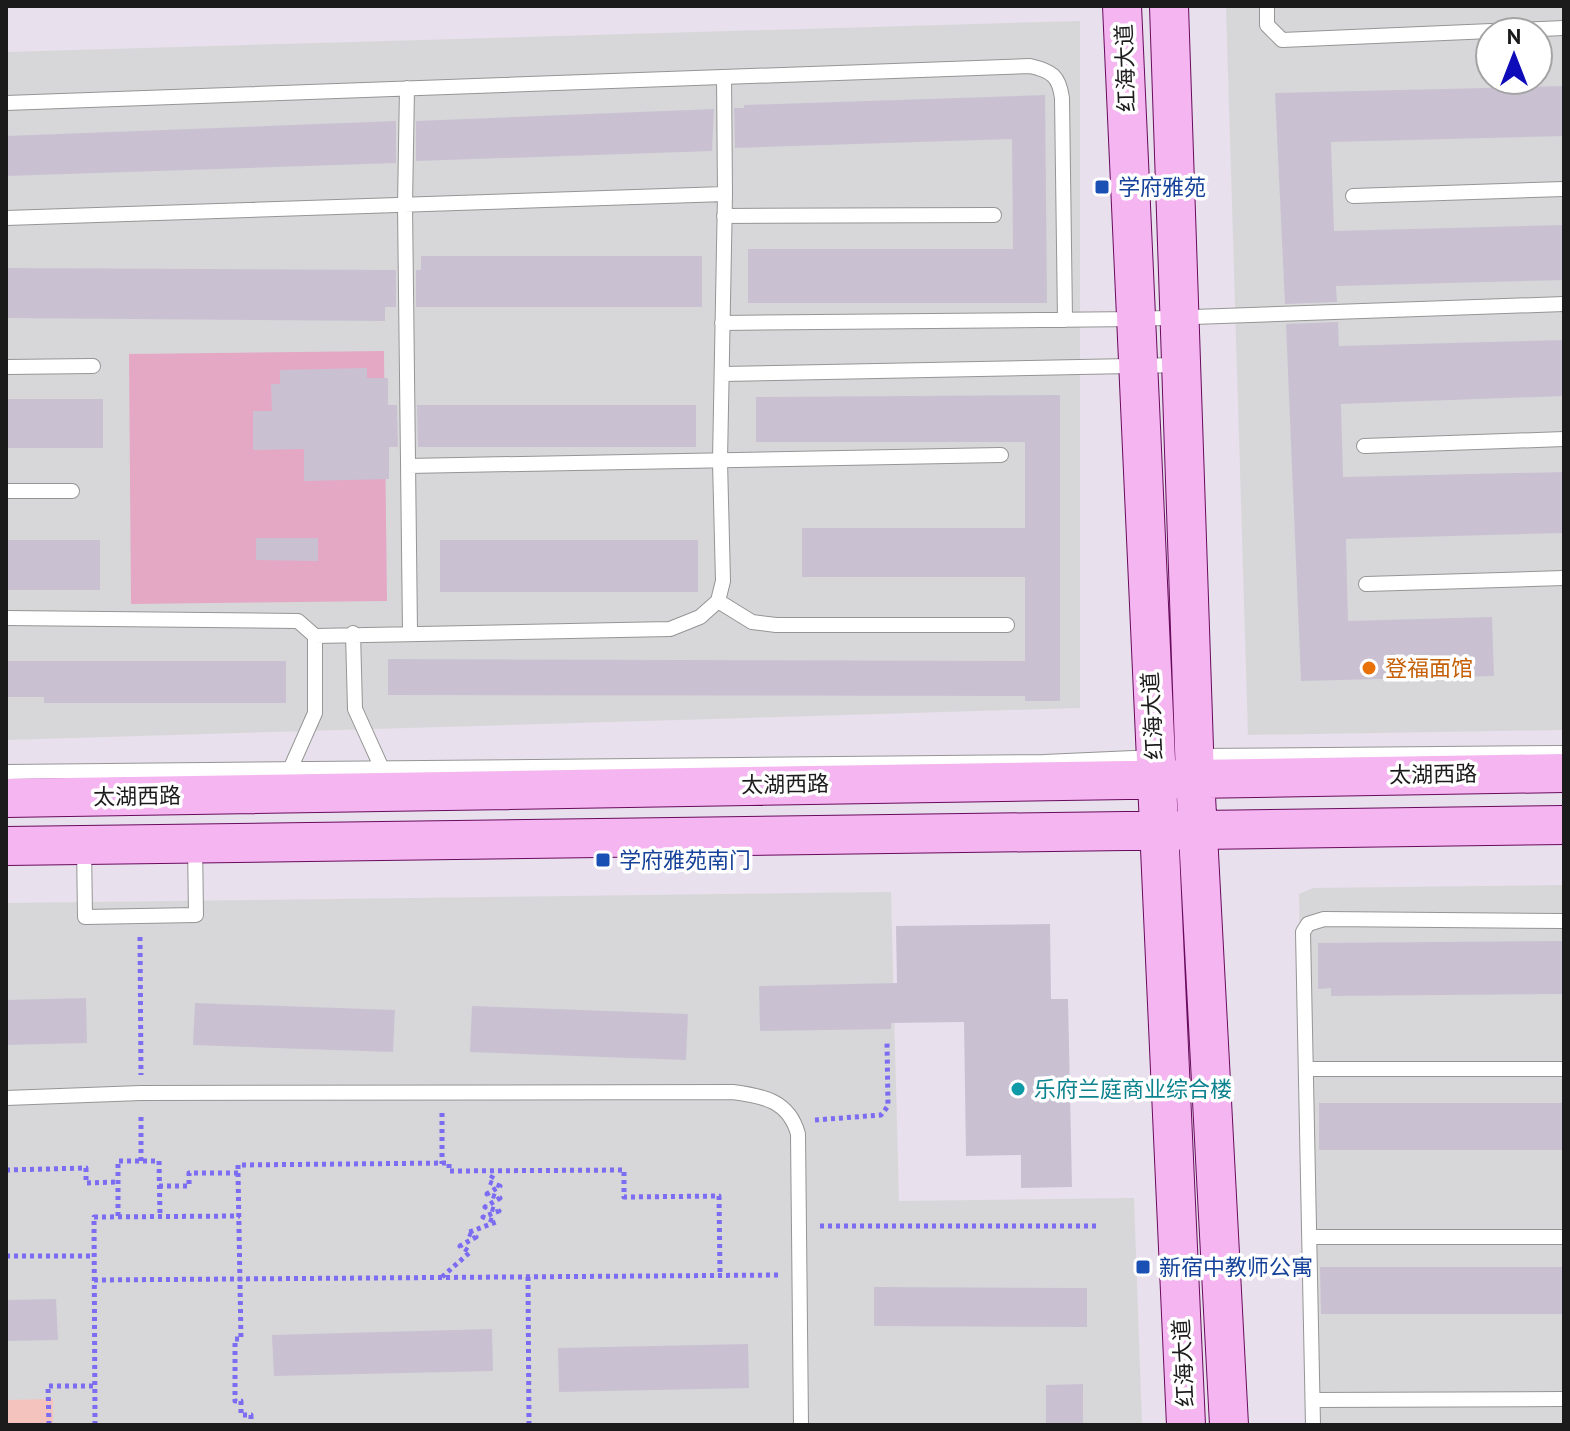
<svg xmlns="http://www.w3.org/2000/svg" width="1570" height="1431" viewBox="0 0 1570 1431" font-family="'PT Sans','Noto Sans SC',sans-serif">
<rect width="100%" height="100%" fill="#e8e0ec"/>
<path fill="#d7d7d9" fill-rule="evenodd" d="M 1226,6 L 1564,6 L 1564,730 L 1248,735 ZM 1490,32 L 1538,32 L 1538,80 L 1490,80 Z
M 1080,21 L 1080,708 L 6,740 L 6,52 Z
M 1564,885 L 1564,1425 L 1310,1425 L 1299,894 L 1313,888 Z
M 891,892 L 899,1201 L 1134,1198 L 1142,1425 L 6,1425 L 6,903 Z"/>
<path fill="#e4a8c5" d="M 384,351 L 387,601 L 131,604 L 129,354 Z"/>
<path fill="#f5c3be" d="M 53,1399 L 53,1425 L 6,1425 L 6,1400 Z"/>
<path fill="#c9c1d2" d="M 1564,86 L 1564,136 L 1331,142 L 1334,231 L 1564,225 L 1564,280 L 1336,286 L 1337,302 L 1285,304 L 1275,93 Z
M 1045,95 L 1047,303 L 748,303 L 748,249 L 1013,249 L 1012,139 L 735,148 L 734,108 L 744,108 L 744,105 Z
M 714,109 L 712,151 L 416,161 L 416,121 Z
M 396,121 L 396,163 L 6,176 L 6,136 Z
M 421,256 L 702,256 L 702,307 L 416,307 L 416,270 L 421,270 Z
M 6,268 L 396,270 L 396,307 L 385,307 L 385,321 L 6,318 Z
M 1338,322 L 1339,346 L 1564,340 L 1564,396 L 1341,404 L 1343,477 L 1564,472 L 1564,533 L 1346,539 L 1348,621 L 1492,617 L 1494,676 L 1301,681 L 1286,324 Z
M 367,368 L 367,378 L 388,378 L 388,405 L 397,405 L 398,447 L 389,447 L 389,479 L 304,481 L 304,449 L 253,450 L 253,411 L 272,411 L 271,384 L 280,384 L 280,370 Z
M 1060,395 L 1060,701 L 1025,701 L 1025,696 L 388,695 L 388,659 L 1025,661 L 1025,577 L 802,577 L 802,528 L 1025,528 L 1025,442 L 756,442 L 756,397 Z
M 6,399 L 103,399 L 103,448 L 6,448 Z
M 417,405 L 696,405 L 696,447 L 418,447 Z
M 256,538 L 318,538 L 318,561 L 256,560 Z
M 6,540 L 100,540 L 100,590 L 6,590 Z
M 440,540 L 698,540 L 698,592 L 440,592 Z
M 6,661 L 286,661 L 286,703 L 44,703 L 44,697 L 6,697 Z
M 1050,924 L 1051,999 L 1068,999 L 1072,1187 L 1021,1188 L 1021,1155 L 966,1156 L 964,1022 L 891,1023 L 891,1029 L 760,1031 L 759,986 L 897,983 L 896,926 Z
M 1564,941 L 1564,994 L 1331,996 L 1331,988 L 1318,989 L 1318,943 Z
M 86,998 L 87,1043 L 6,1045 L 6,1000 Z
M 195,1003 L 395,1010 L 393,1052 L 193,1045 Z
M 472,1006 L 688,1014 L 686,1060 L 470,1052 Z
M 1319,1103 L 1564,1103 L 1564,1150 L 1319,1150 Z
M 1320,1267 L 1564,1267 L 1564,1314 L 1321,1314 Z
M 874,1287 L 1087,1288 L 1087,1327 L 874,1326 Z
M 56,1299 L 58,1340 L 6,1341 L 6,1300 Z
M 492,1329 L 493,1371 L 274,1376 L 272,1335 Z
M 748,1344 L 749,1388 L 559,1392 L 558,1348 Z
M 1083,1384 L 1083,1425 L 1046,1425 L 1046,1385 Z"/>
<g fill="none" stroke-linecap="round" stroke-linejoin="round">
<g stroke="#959595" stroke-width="16">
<path id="lane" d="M 1267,6 L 1267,25 L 1282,40 L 1564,28
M 724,77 L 725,194
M 407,88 L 405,205 L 410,632
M 6,103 L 1030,66 C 1052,71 1059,76 1062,98 L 1065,320
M 1353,196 L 1564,189
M 724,216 L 994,215
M 6,218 L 725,194 L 720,461 L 723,581 L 718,601 L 700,617 L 670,629 L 315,636 L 298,621 L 6,618
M 722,323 L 1136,319 L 1564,304
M 6,367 L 93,366
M 722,374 L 1181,365
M 1364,446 L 1564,439
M 408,466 L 1001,455
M 6,491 L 72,491
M 1366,584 L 1564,578
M 718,601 L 752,622 L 776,625 L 1007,625
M 353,633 L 355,709 L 384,773
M 1196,756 L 1564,753
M 6,772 L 1044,762 L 1156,757
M 288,774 L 315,713 L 315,636
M 84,845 L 85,917 L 196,915 L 195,843
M 1306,1069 L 1564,1069
M 6,1098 L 141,1093 L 733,1092 C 764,1096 789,1101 798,1134 L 801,1425
M 1310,1237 L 1564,1237
M 1313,1400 L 1564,1399
M 1313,1425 L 1303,932 L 1308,924 L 1324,919 L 1564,921"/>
</g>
<g stroke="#680b5d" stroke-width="40">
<path id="secondary" d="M 1122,6 L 1186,1425
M 1169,6 L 1195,777 L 1229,1425
M 6,798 L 1564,773
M 6,846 L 1564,825"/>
</g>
<path stroke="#7c6cf1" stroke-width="5" stroke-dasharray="4 4" stroke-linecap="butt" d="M 140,937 L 141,1075
M 442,1113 L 442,1164
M 815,1120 L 881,1115 L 888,1106 L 887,1041
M 141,1161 L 141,1113
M 6,1170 L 86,1168 L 86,1183 L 118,1182
M 238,1173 L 241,1339 L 235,1339 L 235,1401 L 241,1401 L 241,1415 L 251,1415 L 251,1425
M 159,1186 L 189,1186 L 189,1173 L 238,1173 L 238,1165 L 449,1163 L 449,1171 L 624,1170 L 624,1197 L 719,1196 L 720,1275
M 118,1216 L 118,1161 L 159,1161 L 160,1216
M 820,1226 L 1096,1226
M 6,1256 L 94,1256
M 442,1277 L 470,1252 L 460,1246 L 476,1237 L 467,1233 L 496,1222 L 483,1217 L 499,1211 L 485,1207 L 500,1198 L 487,1194 L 500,1186 L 489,1182 L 495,1172
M 528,1277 L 529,1425
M 94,1280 L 781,1275
M 49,1425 L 48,1386 L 95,1386
M 95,1425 L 94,1217 L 240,1216"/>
<use href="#lane" stroke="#fff" stroke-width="14"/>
<use href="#secondary" stroke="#f5b5f1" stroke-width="38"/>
</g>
<g fill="#1a4fb4" stroke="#fff" stroke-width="3">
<rect x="1094" y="179" width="16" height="16" rx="4"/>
<rect x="595" y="852" width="16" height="16" rx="4"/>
<rect x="1135" y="1259" width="16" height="16" rx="4"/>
</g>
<circle fill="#e8710a" stroke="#fff" stroke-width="3" cx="1369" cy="668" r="8"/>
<circle fill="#0f9aa8" stroke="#fff" stroke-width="3" cx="1018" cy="1089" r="8"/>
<g text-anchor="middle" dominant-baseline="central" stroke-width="7" stroke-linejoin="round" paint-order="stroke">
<g font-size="22" fill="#1b1b1b" stroke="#fff">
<text transform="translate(1125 68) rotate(-92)">红海大道</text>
<text transform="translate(1152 716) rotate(-93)">红海大道</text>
<text transform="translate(1433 774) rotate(-1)">太湖西路</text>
<text transform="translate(785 784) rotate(-1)">太湖西路</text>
<text transform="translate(137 796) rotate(-1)">太湖西路</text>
<text transform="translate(1183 1363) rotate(-93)">红海大道</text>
</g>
<g font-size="22" fill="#164399" stroke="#fff" text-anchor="start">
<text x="1118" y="187">学府雅苑</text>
<text x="619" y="860">学府雅苑南门</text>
<text x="1159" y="1267">新宿中教师公寓</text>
</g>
<g font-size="22" fill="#c56008" stroke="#fff" text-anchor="start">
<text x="1385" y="668">登福面馆</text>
</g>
<g font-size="22" fill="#0d838f" stroke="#fff" text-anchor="start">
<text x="1034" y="1089">乐府兰庭商业综合楼</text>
</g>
</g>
<rect width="1570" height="1431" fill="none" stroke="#1b1b1b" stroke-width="16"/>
<g transform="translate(1514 56)"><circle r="38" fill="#ffffff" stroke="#a4a4a4" stroke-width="2"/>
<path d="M0-6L14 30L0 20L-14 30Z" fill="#0e0cb9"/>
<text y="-12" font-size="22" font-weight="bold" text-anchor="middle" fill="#1b1b1b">N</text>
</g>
</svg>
